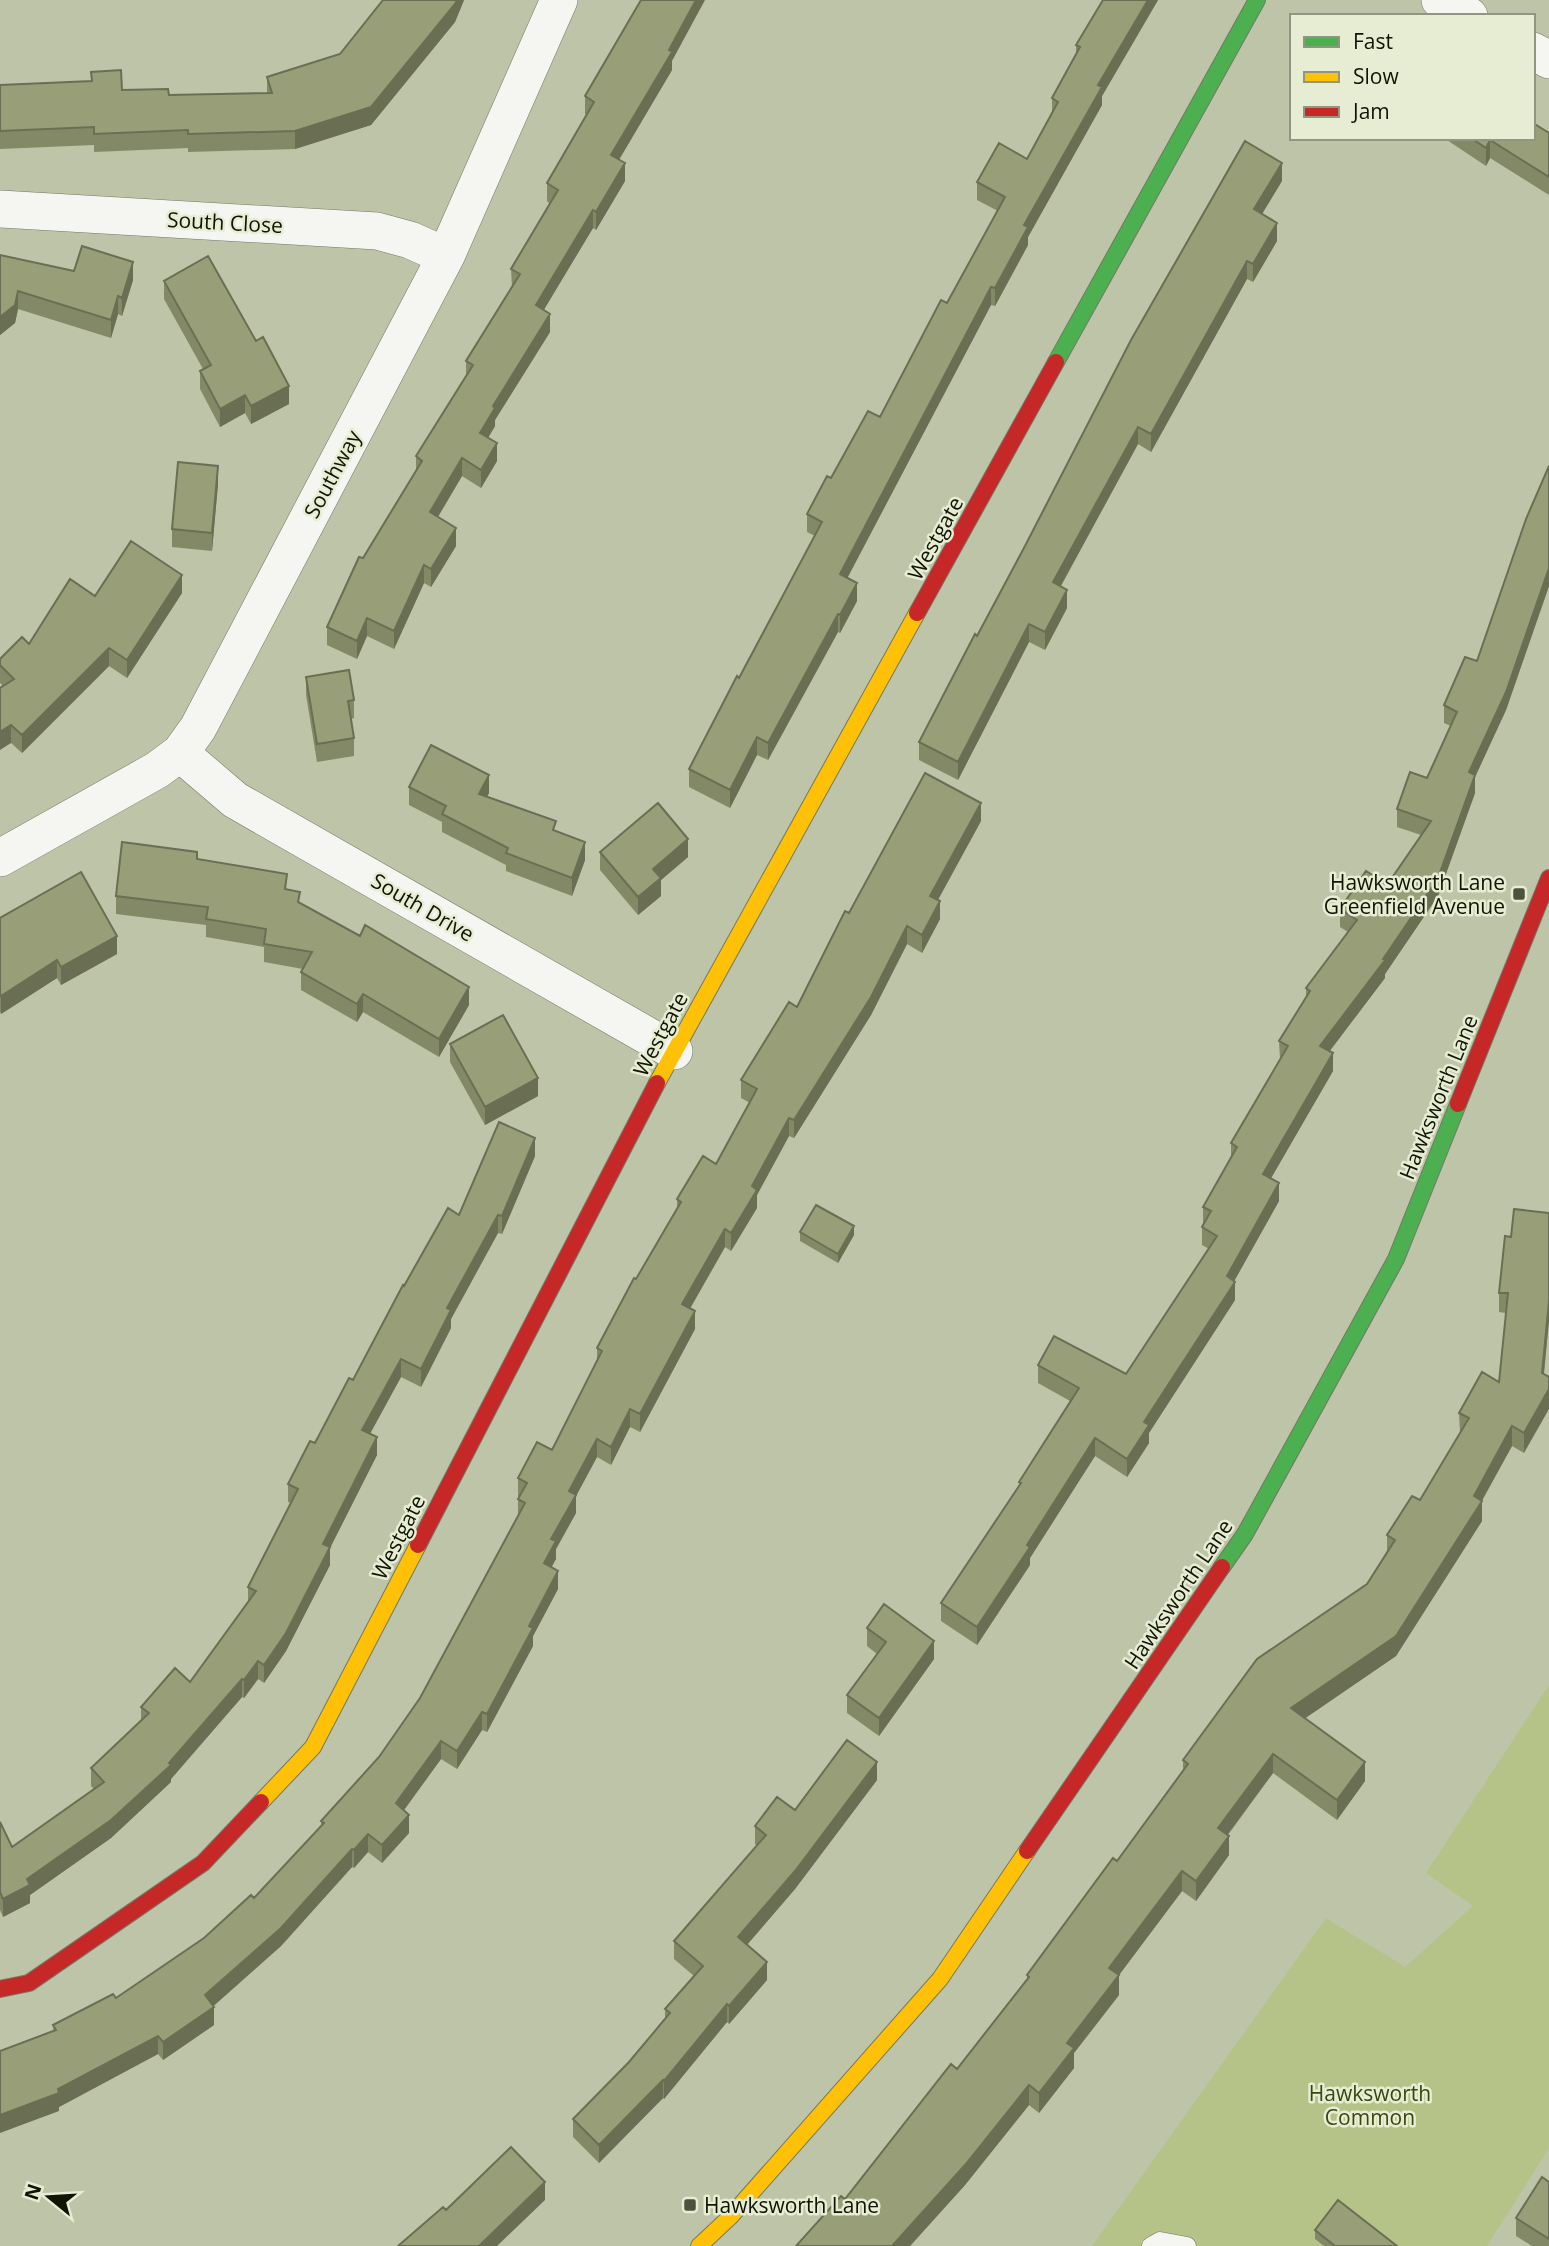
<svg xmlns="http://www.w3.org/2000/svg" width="1549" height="2246" viewBox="0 0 1549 2246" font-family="'Open Sans',sans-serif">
<rect width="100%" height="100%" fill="#bdc4a8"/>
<path fill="#b6c388" d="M 1549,1685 L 1549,2148 L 1487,2246 L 1092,2246 L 1326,1918 L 1405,1967 L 1473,1906 L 1426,1873 Z"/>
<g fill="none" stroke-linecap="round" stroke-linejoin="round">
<g stroke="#737863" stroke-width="19">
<path id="lane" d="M 1151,2246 L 1160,2241 L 1187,2246"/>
</g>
<g stroke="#737863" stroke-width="38">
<path id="street" d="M 1440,0 L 1469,16
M 1533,51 L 1549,60
M 0,209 L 377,231 L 410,240 L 446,256
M 180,753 L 235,800 L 674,1051
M 0,858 L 157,770 L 180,753 L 198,728 L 446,256 L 559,0"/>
</g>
<g stroke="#737863" stroke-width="18">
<path id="fast" d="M 1056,362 L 1257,0
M 1222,1567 L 1245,1534 L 1396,1259 L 1458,1104"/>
</g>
<g stroke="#737863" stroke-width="18">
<path id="slow" d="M 657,1083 L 917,613
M 261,1802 L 313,1747 L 418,1545
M 699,2246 L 730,2217 L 940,1979 L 1027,1851"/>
</g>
<g stroke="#737863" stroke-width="18">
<path id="jam" d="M 917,613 L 1056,362
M 1458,1104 L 1549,878
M 418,1545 L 657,1083
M 1027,1851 L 1222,1567
M 0,1989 L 29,1983 L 203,1863 L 261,1802"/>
</g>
<use href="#lane" stroke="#f5f6f2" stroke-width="18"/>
<use href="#street" stroke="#f5f6f2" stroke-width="37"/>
<use href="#fast" stroke="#4caf50" stroke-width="16"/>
<use href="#slow" stroke="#ffc107" stroke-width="16"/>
<use href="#jam" stroke="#c62828" stroke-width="16"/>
</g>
<path fill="#838967" d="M 383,0 L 464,0 L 455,22 L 371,125 L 295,149 L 188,152 L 188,148 L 94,152 L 94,145 L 0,149 L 0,85 L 122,90 L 169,95 L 267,93 L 267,77 L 340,54 Z
M 1103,0 L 1158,0 L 1102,96 L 1102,105 L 1028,237 L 1028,245 L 995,306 L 991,305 L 847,578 L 857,601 L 840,633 L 838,632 L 768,760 L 757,755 L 730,808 L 689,787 L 689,769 L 815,536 L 807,532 L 807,514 L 831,478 L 880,417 L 947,303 L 998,211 L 977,200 L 977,182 L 1027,159 L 1052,112 L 1052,98 L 1076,54 L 1076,45 Z
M 672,61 L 672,70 L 619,160 L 625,181 L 596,230 L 593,228 L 544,309 L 550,332 L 495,420 L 495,426 L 488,438 L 497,461 L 481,488 L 462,476 L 438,517 L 456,546 L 431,587 L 424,583 L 394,649 L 367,636 L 357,659 L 327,645 L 327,627 L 363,558 L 416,472 L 416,456 L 466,376 L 466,361 L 512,287 L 511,269 L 550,204 L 547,201 L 547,183 L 587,115 L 585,114 L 585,96 Z
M 1549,133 L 1549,195 L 1490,158 L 1486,166 L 1444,138 L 1533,138 Z
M 1282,181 L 1262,214 L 1277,241 L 1253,282 L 1247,279 L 1151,452 L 1138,444 L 1061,586 L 1067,608 L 1045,650 L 1029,642 L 958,780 L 919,760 L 919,742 L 977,636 Z
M 0,255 L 74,271 L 133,280 L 122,316 L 118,314 L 111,338 L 18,309 L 15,323 L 0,335 Z
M 164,281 L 256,341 L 289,404 L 251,424 L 245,413 L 220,427 L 200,389 L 200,371 L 203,369 L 164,299 Z
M 218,484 L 212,551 L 172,547 L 172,529 Z
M 1549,586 L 1506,710 L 1475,777 L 1475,793 L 1438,896 L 1385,974 L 1385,978 L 1329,1051 L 1333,1071 L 1271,1178 L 1279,1201 L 1234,1281 L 1235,1300 L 1149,1433 L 1149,1443 L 1127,1477 L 1095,1456 L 1030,1558 L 1030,1565 L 977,1645 L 941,1621 L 941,1603 L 1019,1486 L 1019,1482 L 1070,1401 L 1038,1383 L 1038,1365 L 1126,1374 L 1209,1249 L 1202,1245 L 1202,1227 L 1203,1225 L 1203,1207 L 1231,1157 L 1231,1143 L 1280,1059 L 1279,1041 L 1306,999 L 1306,988 L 1348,932 L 1340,927 L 1340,909 L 1387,885 L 1421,835 L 1397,827 L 1397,809 L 1427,778 L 1451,726 L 1444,723 L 1444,705 L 1477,661 Z
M 182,593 L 127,678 L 109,666 L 22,753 L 11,743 L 3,686 L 0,683 L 0,659 L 29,644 L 95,596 Z
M 306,677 L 354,700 L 354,718 L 351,719 L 354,738 L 354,756 L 317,762 L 306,695 Z
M 409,787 L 489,793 L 487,796 L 556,831 L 585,860 L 572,896 L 506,871 L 506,865 L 442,832 L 442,822 L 409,805 Z
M 981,821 L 938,900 L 940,919 L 922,953 L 907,944 L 871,1015 L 794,1138 L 789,1136 L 757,1195 L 757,1208 L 731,1251 L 725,1247 L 690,1309 L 695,1329 L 640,1432 L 630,1427 L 611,1465 L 597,1457 L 576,1496 L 576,1513 L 556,1549 L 556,1559 L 551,1567 L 558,1589 L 533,1636 L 533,1646 L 487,1732 L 482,1730 L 457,1769 L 441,1759 L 404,1810 L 409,1833 L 382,1863 L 368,1852 L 354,1868 L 352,1867 L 281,1946 L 213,2006 L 214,2025 L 163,2060 L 158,2054 L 59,2107 L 59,2111 L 53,2025 L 116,1998 L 204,1938 L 254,1898 L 321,1826 L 321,1821 L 379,1757 L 420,1698 L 518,1516 L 518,1499 L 519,1497 L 518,1496 L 518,1478 L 552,1450 L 597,1360 L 597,1348 L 677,1209 L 677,1199 L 716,1164 L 750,1103 L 741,1098 L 741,1080 L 797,1007 L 849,913 Z
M 600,852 L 688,857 L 661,880 L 661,896 L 638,915 L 600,870 Z
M 197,860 L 287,889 L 300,903 L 469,1005 L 439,1057 L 363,1012 L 357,1022 L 301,990 L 301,972 L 303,969 L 264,962 L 264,947 L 206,937 L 206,925 L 116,914 L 116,896 Z
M 0,918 L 117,954 L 61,985 L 57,978 L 1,1014 L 0,1012 Z
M 450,1044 L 538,1096 L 485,1125 L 450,1062 Z
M 535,1156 L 502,1234 L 498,1233 L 451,1319 L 451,1328 L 421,1387 L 401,1377 L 370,1434 L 377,1455 L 330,1548 L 330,1565 L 286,1651 L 264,1683 L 258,1679 L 244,1698 L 242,1697 L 171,1779 L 171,1782 L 111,1838 L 30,1895 L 30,1903 L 3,1917 L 0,1910 L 0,1822 L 12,1847 L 94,1789 L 91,1786 L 91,1768 L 141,1721 L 141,1707 L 190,1682 L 248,1601 L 248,1587 L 291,1503 L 288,1502 L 288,1484 L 353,1380 L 404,1286 L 459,1215 Z
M 800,1232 L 854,1235 L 838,1263 L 800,1241 Z
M 1505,1236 L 1549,1320 L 1544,1374 L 1524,1453 L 1512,1446 L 1482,1501 L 1482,1521 L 1396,1656 L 1305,1718 L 1365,1781 L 1337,1820 L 1273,1773 L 1228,1835 L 1229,1855 L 1196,1901 L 1182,1891 L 1119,1975 L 1119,1995 L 1074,2053 L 1074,2068 L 1039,2113 L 1029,2105 L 965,2185 L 910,2246 L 796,2246 L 845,2199 L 957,2069 L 1027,1980 L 1027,1975 L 1117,1861 L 1183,1770 L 1183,1760 L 1367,1584 L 1387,1551 L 1387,1535 L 1420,1500 L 1460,1433 L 1459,1413 L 1499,1382 L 1506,1313 L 1499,1312 L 1499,1293 Z
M 867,1628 L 934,1659 L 879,1736 L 847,1713 L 847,1695 L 877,1654 L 867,1646 Z
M 877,1780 L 795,1889 L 747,1945 L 767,1980 L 729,2024 L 727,2022 L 664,2099 L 663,2098 L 599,2163 L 573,2137 L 573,2119 L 629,2062 L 665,2018 L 665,2009 L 694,1976 L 674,1959 L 674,1941 L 757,1846 L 755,1844 L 755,1826 Z
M 1549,2182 L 1549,2246 L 1532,2246 L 1516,2236 L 1516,2218 Z
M 1315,2230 L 1397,2246 L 1324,2246 L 1315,2239 Z"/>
<path fill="#6a6f54" d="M 457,0 L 464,0 L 455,22 L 371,125 L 295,149 L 295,131 Z
M 696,0 L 705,0 L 672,61 L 672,70 L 611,173 L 611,155 Z
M 1148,0 L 1158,0 L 1102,96 L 1102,105 L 1028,237 L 1028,245 L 995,306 L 995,288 L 1024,225 L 1098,85 Z
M 1490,140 L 1490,158 L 1486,166 L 1486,148 Z
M 625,163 L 625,181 L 596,230 L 596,212 Z
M 1282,163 L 1282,181 L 1254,227 L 1254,209 Z
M 593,210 L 593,228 L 536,323 L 536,305 Z
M 1277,223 L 1277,241 L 1253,282 L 1253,264 Z
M 1247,261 L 1247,279 L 1151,452 L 1151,434 Z
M 133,262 L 133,280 L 122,316 L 122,298 Z
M 991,287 L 991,305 L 840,592 L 840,574 Z
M 18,291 L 18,309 L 15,323 L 0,335 L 0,317 Z
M 118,296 L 118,314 L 111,338 L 111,320 Z
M 550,314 L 550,332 L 495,420 L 495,426 L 480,451 L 480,433 L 493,406 Z
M 289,386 L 289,404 L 251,424 L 251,406 Z
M 245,395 L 245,413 L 220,427 L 220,409 Z
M 1138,427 L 1138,444 L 1053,600 L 1053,582 Z
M 497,443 L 497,461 L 481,488 L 481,470 Z
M 462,458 L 462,476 L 430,530 L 430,512 Z
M 218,466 L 218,484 L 212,551 L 212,533 Z
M 456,528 L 456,546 L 431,587 L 431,569 Z
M 424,565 L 424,583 L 394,649 L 394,631 Z
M 1549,568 L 1549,586 L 1506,710 L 1475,777 L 1475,793 L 1438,896 L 1385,974 L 1385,978 L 1320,1064 L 1320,1046 L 1383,959 L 1469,772 Z
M 182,575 L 182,593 L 127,678 L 127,660 Z
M 857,583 L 857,601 L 840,633 L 840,615 Z
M 1067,590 L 1067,608 L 1045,650 L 1045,632 Z
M 838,614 L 838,632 L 768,760 L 768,743 Z
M 367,618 L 367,636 L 357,659 L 357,641 Z
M 1029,624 L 1029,642 L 958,780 L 958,762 Z
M 109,648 L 109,666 L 22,753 L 22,735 Z
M 11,725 L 11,743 L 0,750 L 0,732 Z
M 757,737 L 757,755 L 730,808 L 730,790 Z
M 489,775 L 489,793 L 479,812 L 479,794 Z
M 981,803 L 981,821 L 930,914 L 930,896 Z
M 688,839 L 688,857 L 661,880 L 661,896 L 638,915 L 638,897 L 653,869 Z
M 585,842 L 585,860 L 572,896 L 572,878 Z
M 940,901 L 940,919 L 922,953 L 922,935 Z
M 907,926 L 907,944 L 871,1015 L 794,1138 L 794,1120 Z
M 117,936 L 117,954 L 61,985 L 61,967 Z
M 57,960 L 57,978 L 1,1014 L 1,996 Z
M 469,987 L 469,1005 L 439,1057 L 439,1039 Z
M 363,994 L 363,1012 L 357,1022 L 357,1004 Z
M 1333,1053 L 1333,1071 L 1263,1192 L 1263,1174 Z
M 538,1078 L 538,1096 L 485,1125 L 485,1107 Z
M 789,1118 L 789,1136 L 757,1195 L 757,1208 L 731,1251 L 731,1233 L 752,1186 Z
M 535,1138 L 535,1156 L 502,1234 L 502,1216 Z
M 1279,1183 L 1279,1201 L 1227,1294 L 1227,1276 Z
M 498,1215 L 498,1233 L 451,1319 L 451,1328 L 421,1387 L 421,1369 L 447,1308 Z
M 854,1226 L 854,1235 L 838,1263 L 838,1254 Z
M 725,1229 L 725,1247 L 682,1322 L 682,1304 Z
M 1235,1282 L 1235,1300 L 1149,1433 L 1149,1443 L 1127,1477 L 1127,1459 L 1144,1422 Z
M 1549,1301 L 1549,1320 L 1542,1392 L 1542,1373 Z
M 695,1311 L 695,1329 L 640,1432 L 640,1414 Z
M 401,1359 L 401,1377 L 362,1448 L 362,1430 Z
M 1549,1389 L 1549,1409 L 1524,1453 L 1524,1433 Z
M 630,1409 L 630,1427 L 611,1465 L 611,1447 Z
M 1512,1426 L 1512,1446 L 1477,1509 L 1482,1501 L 1482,1521 L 1396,1656 L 1291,1728 L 1291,1708 L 1474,1496 Z
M 377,1437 L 377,1455 L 330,1548 L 330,1565 L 286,1651 L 264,1683 L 264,1665 L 323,1544 Z
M 1095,1438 L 1095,1456 L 1030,1558 L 1030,1565 L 977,1645 L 977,1627 L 1027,1545 Z
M 597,1439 L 597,1457 L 576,1496 L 576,1513 L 556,1549 L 556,1559 L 544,1581 L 544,1563 L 551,1539 L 569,1491 Z
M 558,1571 L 558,1589 L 533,1636 L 533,1646 L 487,1732 L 487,1714 L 529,1626 Z
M 934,1641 L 934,1659 L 879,1736 L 879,1718 Z
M 258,1661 L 258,1679 L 244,1698 L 244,1680 Z
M 242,1679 L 242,1697 L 171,1779 L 171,1782 L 111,1838 L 30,1895 L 30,1903 L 3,1917 L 3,1899 L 169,1763 Z
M 482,1712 L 482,1730 L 457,1769 L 457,1751 Z
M 441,1741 L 441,1759 L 396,1821 L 396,1803 Z
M 1273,1754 L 1273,1773 L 1218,1847 L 1218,1828 Z
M 877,1762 L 877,1780 L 795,1889 L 738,1955 L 738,1937 Z
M 1365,1762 L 1365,1781 L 1337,1820 L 1337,1800 Z
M 409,1815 L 409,1833 L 382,1863 L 382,1845 Z
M 368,1834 L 368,1852 L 354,1868 L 354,1850 Z
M 1229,1836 L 1229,1855 L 1196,1901 L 1196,1881 Z
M 352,1849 L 352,1867 L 281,1946 L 208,2011 L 214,2007 L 214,2025 L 163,2060 L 163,2042 L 205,1995 Z
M 1182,1871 L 1182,1891 L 1119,1975 L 1119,1995 L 1074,2053 L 1074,2068 L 1039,2113 L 1039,2093 L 1109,1968 Z
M 767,1962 L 767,1980 L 729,2024 L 729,2006 Z
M 727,2004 L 727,2022 L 664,2099 L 664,2081 Z
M 158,2036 L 158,2054 L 59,2107 L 59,2111 L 0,2133 L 0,2115 L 58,2089 Z
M 663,2080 L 663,2098 L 599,2163 L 599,2145 Z
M 1029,2085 L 1029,2105 L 965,2185 L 910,2246 L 892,2246 Z
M 545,2182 L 545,2200 L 497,2246 L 479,2246 Z"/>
<path fill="#989f78" stroke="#6a6f54" stroke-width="2" d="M 383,0 L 457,0 L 455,4 L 371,107 L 295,131 L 188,134 L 188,130 L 94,134 L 94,127 L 0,131 L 0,85 L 92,81 L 91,72 L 121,70 L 122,90 L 168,89 L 169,95 L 272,93 L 267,77 L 340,54 Z
M 641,0 L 696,0 L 669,50 L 672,52 L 611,155 L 625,163 L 596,212 L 593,210 L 536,305 L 550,314 L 493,406 L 495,408 L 480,433 L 497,443 L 481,470 L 462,458 L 430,512 L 456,528 L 431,569 L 424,565 L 394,631 L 367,618 L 357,641 L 327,627 L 359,557 L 363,558 L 422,461 L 416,456 L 473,365 L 466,361 L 520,274 L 511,269 L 558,190 L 547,183 L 594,102 L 585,96 Z
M 1103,0 L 1148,0 L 1098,85 L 1102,87 L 1024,225 L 1028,227 L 995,288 L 991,287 L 840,574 L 857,583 L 840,615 L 838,614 L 768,743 L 757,737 L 730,790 L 689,769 L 737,676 L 739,678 L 822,522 L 807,514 L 827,476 L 831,478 L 868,411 L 880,417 L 941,300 L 947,303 L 1005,197 L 977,182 L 999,143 L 1027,159 L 1058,102 L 1052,98 L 1080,47 L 1076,45 Z
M 1533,123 L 1549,133 L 1549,177 L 1490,140 L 1486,148 L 1471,138 L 1533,138 Z
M 1245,141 L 1282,163 L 1254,209 L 1277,223 L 1253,264 L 1247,261 L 1151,434 L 1138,427 L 1053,582 L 1067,590 L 1045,632 L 1029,624 L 958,762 L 919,742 L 975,634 L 977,636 L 1025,546 L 1131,340 Z
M 82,246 L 133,262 L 122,298 L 118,296 L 111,320 L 18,291 L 15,305 L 0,317 L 0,255 L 74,271 Z
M 208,256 L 256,341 L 263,337 L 289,386 L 251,406 L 245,395 L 220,409 L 200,371 L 211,365 L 164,281 Z
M 178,462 L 218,466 L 212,533 L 172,529 Z
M 1549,466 L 1549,568 L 1506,692 L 1469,772 L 1475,775 L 1438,878 L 1383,959 L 1385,960 L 1320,1046 L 1333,1053 L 1263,1174 L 1279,1183 L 1227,1276 L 1235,1282 L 1144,1422 L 1149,1425 L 1127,1459 L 1095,1438 L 1027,1545 L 1030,1547 L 977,1627 L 941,1603 L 1021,1483 L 1019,1482 L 1079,1388 L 1038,1365 L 1054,1336 L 1126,1374 L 1217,1236 L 1202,1227 L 1211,1211 L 1203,1207 L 1237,1147 L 1231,1143 L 1288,1046 L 1279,1041 L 1310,991 L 1306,988 L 1357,920 L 1340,909 L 1366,871 L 1387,885 L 1431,821 L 1397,809 L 1410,772 L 1427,778 L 1457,712 L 1444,705 L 1465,657 L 1477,661 L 1526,519 Z
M 131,541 L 182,575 L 127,660 L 109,648 L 22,735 L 11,725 L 0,732 L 0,688 L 14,679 L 0,665 L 0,659 L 22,637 L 29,644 L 70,579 L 95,596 Z
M 349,670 L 354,700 L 348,701 L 354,738 L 317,744 L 306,677 Z
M 431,745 L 489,775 L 479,794 L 556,821 L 553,830 L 585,842 L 572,878 L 506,853 L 508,848 L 442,814 L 446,806 L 409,787 Z
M 925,773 L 981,803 L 930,896 L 940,901 L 922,935 L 907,926 L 871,997 L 794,1120 L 789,1118 L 752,1186 L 757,1190 L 731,1233 L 725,1229 L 682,1304 L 695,1311 L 640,1414 L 630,1409 L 611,1447 L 597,1439 L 569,1491 L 576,1495 L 551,1539 L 556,1541 L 544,1563 L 558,1571 L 529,1626 L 533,1628 L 487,1714 L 482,1712 L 457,1751 L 441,1741 L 396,1803 L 409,1815 L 382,1845 L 368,1834 L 354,1850 L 352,1849 L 281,1928 L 205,1995 L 214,2007 L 163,2042 L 158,2036 L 58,2089 L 59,2093 L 0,2115 L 0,2051 L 56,2030 L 53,2025 L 113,1994 L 116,1998 L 204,1938 L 251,1895 L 254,1898 L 324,1823 L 321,1821 L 379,1757 L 420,1698 L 525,1503 L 518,1499 L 527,1483 L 518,1478 L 537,1442 L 552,1450 L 602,1351 L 597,1348 L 634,1278 L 636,1279 L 681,1202 L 677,1199 L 703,1156 L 716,1164 L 757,1089 L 741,1080 L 789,1002 L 797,1007 L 845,911 L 849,913 Z
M 658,803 L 688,839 L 653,869 L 661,878 L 638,897 L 600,852 Z
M 122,842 L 197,852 L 197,859 L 287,874 L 285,889 L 300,892 L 298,902 L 360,936 L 365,925 L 469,987 L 439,1039 L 363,994 L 357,1004 L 301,972 L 312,952 L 264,944 L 266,929 L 206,919 L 208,907 L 116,896 Z
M 81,872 L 117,936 L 61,967 L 57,960 L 1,996 L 0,994 L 0,918 Z
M 503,1015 L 538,1078 L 485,1107 L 450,1044 Z
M 499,1122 L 535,1138 L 502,1216 L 498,1215 L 447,1308 L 451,1310 L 421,1369 L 401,1359 L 362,1430 L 377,1437 L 323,1544 L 330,1547 L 286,1633 L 264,1665 L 258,1661 L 244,1680 L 242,1679 L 169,1763 L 171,1765 L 111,1820 L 27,1879 L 30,1885 L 3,1899 L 0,1892 L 0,1822 L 12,1847 L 104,1782 L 91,1768 L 149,1713 L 141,1707 L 175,1668 L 190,1682 L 256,1591 L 248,1587 L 298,1489 L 288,1484 L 310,1441 L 315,1443 L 349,1378 L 353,1380 L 403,1285 L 404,1286 L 448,1208 L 459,1215 Z
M 816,1205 L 854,1226 L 838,1254 L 800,1232 Z
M 1514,1209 L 1549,1213 L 1549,1301 L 1542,1373 L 1549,1377 L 1549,1389 L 1524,1433 L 1512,1426 L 1474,1496 L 1482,1501 L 1396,1636 L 1291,1708 L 1365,1762 L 1337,1800 L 1273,1754 L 1218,1828 L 1229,1836 L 1196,1881 L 1182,1871 L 1109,1968 L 1119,1975 L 1067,2043 L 1074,2048 L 1039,2093 L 1029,2085 L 965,2165 L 892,2246 L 796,2246 L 841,2196 L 845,2199 L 951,2064 L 957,2069 L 1029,1977 L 1027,1975 L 1113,1858 L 1117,1861 L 1188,1764 L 1183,1760 L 1257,1659 L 1367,1584 L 1395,1540 L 1387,1535 L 1412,1496 L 1420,1500 L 1469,1418 L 1459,1413 L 1482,1372 L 1499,1382 L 1508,1293 L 1499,1293 L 1505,1236 L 1511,1237 Z
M 884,1604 L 934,1641 L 879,1718 L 847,1695 L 886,1642 L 867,1628 Z
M 847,1740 L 877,1762 L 795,1871 L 738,1937 L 767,1962 L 729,2006 L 727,2004 L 664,2081 L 663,2080 L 599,2145 L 573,2119 L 629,2062 L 670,2013 L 665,2009 L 703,1966 L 674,1941 L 766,1835 L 755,1826 L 777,1797 L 795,1810 Z
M 511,2147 L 545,2182 L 479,2246 L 398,2246 L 443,2207 L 446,2210 Z
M 1542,2177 L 1549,2182 L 1549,2239 L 1516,2218 Z
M 1338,2200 L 1397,2246 L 1335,2246 L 1315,2230 Z"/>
<g fill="#4d523d" stroke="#e6edd3" stroke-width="2.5">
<rect x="1512" y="887" width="14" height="14" rx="3.5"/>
<rect x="683" y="2198" width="14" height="14" rx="3.5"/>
</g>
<g text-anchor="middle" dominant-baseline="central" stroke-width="5" stroke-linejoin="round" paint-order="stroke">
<g font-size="21" fill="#101403" stroke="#e6edd3">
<text transform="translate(225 222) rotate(3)">South Close</text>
<text transform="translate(332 474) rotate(-62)">Southway</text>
<text transform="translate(935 538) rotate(-61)">Westgate</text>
<text transform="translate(423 907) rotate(30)">South Drive</text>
<text transform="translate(660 1034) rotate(-62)">Westgate</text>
<text transform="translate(1438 1097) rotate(-68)">Hawksworth Lane</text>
<text transform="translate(398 1537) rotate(-63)">Westgate</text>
<text transform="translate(1178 1594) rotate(-56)">Hawksworth Lane</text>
</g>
<g font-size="21" fill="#101403" stroke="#e6edd3" text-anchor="end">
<text x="1505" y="882">Hawksworth Lane<tspan x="1505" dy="24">Greenfield Avenue</tspan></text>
<text x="704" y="2205" text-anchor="start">Hawksworth Lane</text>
</g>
<g font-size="21" fill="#3b4510" stroke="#e6edd3">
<text x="1370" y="2093">Hawksworth<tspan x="1370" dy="24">Common</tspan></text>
</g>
</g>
<rect x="1290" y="14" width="245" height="126" fill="#e6edd3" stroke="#909680" stroke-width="2"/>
<rect x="1304" y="37" width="35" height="10" fill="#4caf50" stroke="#909680" stroke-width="2"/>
<text x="1353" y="49" font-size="21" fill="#101403">Fast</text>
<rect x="1304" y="72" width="35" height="10" fill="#ffc107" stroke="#909680" stroke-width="2"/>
<text x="1353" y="84" font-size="21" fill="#101403">Slow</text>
<rect x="1304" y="107" width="35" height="10" fill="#c62828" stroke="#909680" stroke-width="2"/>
<text x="1353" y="119" font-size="21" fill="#101403">Jam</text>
<g transform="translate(49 2197) rotate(288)" stroke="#e6edd3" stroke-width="5" paint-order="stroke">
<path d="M0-5L12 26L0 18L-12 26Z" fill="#101403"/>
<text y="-10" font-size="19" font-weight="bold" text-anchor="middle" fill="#101403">N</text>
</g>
</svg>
